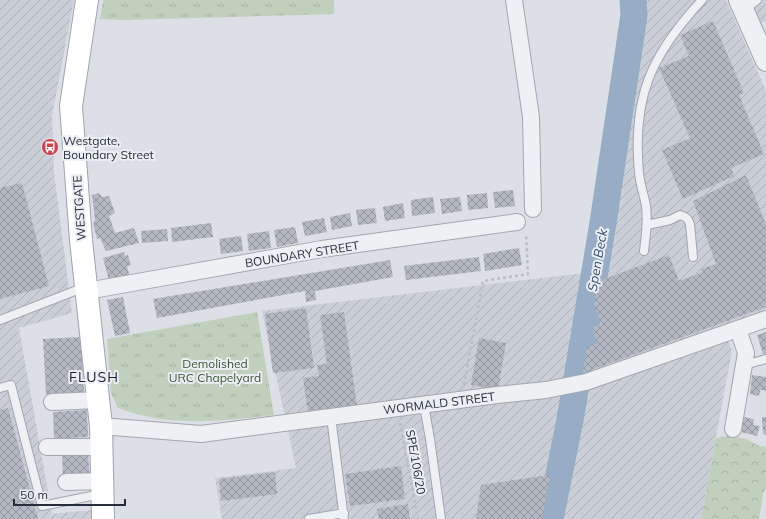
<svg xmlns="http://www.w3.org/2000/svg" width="766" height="519" viewBox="0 0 766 519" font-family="Mulish,sans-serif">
<defs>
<pattern id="industrial-furrows" width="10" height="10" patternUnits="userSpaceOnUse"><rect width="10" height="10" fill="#caced7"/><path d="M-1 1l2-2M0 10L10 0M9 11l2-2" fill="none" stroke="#adb1b9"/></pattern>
<pattern id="forest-crowns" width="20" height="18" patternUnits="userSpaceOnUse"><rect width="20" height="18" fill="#c1cfbd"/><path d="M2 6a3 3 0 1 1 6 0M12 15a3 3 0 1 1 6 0" fill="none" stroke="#a6b2a3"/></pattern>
<pattern id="park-tufts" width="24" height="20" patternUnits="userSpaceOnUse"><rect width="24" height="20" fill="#c1cfbd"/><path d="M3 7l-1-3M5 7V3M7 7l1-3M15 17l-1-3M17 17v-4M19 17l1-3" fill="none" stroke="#a6b2a3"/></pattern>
<pattern id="building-cross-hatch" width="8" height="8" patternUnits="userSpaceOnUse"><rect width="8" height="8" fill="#b3b8c2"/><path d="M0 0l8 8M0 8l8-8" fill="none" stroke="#91969f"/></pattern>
</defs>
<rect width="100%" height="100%" fill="#dcdfe5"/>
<path fill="url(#industrial-furrows)" d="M 0,0 L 74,0 L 52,116 L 54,172 L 72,313 L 19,328 L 52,514 L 93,510 L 92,519 L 0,519 Z
M 639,0 L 726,0 L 766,91 L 766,309 L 721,326 L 732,350 L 701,519 L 222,519 L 215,478 L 296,468 L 262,311 L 602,271 L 621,171 L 635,72 Z
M 751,0 L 766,0 L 766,21 L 761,23 Z"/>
<path fill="url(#forest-crowns)" d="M 726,436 L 746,439 L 757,445 L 766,447 L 766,488 L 763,494 L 759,519 L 701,519 L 716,438 Z"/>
<path fill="url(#park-tufts)" d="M 103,0 L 334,0 L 334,14 L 122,20 L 100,19 Z
M 257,312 L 274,415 C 218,421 172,428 118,408 L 111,393 L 107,339 Z"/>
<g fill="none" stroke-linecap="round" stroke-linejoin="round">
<path stroke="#98acc5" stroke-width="27" d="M 550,519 L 570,420 L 603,223 L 634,15 L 633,0"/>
</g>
<path fill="url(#building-cross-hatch)" d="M 713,21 L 744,93 L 739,95 L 764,154 L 731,168 L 734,176 L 683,199 L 662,150 L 690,138 L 659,68 L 689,56 L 680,35 Z
M 746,175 L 765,222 L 766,222 L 766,307 L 583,373 L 587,348 L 597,344 L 592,328 L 601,324 L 594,305 L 599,281 L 669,255 L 679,281 L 703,272 L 701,269 L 716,264 L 693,201 Z
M 22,183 L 49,286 L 0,299 L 0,188 Z
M 513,190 L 515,206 L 495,208 L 493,192 Z
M 99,193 L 102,197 L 109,196 L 115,213 L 109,216 L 115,233 L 134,228 L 139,243 L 106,251 L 100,238 L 97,239 L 93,223 L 95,220 L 92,195 Z
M 487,193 L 488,208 L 468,210 L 467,195 Z
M 433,197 L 435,213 L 412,216 L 411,200 Z
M 460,197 L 462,211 L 442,214 L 440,199 Z
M 403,203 L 405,218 L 385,221 L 383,207 Z
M 375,208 L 377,223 L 358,225 L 356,210 Z
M 350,213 L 352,226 L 332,230 L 330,217 Z
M 324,218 L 327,232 L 305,236 L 302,222 Z
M 211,223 L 213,237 L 172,242 L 171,228 Z
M 295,227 L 298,243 L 277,247 L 274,230 Z
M 167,229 L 168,241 L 142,243 L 141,231 Z
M 269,231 L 271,248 L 249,251 L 247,234 Z
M 241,236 L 243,251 L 221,254 L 219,239 Z
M 519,248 L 522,265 L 485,271 L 483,254 Z
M 124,252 L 125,256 L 128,255 L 131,265 L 127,266 L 130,278 L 110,284 L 103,258 Z
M 479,257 L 481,271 L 406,280 L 404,266 Z
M 390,260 L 393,277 L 315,291 L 316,300 L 306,302 L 305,291 L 157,318 L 153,299 Z
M 123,297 L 130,333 L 115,336 L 107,300 Z
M 306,308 L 314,368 L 273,373 L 265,314 Z
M 344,312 L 357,406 L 308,413 L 303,378 L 319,376 L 317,365 L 327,364 L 320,315 Z
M 766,332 L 766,354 L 763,354 L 757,335 Z
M 81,337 L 84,392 L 46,394 L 43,339 Z
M 479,338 L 506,343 L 498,390 L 471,385 Z
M 752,375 L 766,377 L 766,391 L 760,390 L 759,396 L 750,394 Z
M 8,408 L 38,519 L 0,519 L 0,410 Z
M 87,410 L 88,437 L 54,439 L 53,412 Z
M 744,417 L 754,419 L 753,425 L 760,426 L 757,436 L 741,432 Z
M 762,417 L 766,417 L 766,435 L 763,434 Z
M 88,453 L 90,479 L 63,481 L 62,454 Z
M 401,466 L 405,499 L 350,506 L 345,474 Z
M 275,472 L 277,494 L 221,501 L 219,479 Z
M 550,475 L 542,519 L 476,519 L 481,485 Z
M 408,504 L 410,519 L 379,519 L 377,509 Z"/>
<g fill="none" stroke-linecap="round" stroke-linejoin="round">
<g stroke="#a2a6af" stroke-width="10">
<path id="service" d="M 744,10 L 757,0
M 647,225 L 670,220 L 680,215 C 686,217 688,218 690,224 L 693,257
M 644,251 C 646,236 648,221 646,206 C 644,195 640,184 639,173 C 632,97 651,55 702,0
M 0,320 L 85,287
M 744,365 L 766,359
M 0,388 L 11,385 L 42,506 L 101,494
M 424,405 L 430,439 L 441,519
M 331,417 L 344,519
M 309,519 L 344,513"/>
</g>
<g stroke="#a2a6af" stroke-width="18">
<path id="minor" d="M 514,0 L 531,117 L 533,209
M 87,291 L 322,249 L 517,222
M 52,402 L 98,400
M 101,426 L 201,434 L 497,395 L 546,390 L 586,382 L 766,319
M 733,429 L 746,353 L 738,329
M 47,447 L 101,447
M 66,482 L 102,481"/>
</g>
<g stroke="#a2a6af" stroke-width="22">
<path id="tertiary" d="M 739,0 L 766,61"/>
</g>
<g stroke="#9ca3b1" stroke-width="24">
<path id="primary" d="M 87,0 L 71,106 L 81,240 L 101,426 L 103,519"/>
</g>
<path stroke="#babdc4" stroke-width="2.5" stroke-dasharray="3 3" stroke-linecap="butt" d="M 464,385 L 483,281 L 528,274 L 526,233
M 400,423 L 418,519"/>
<use href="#service" stroke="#eef0f4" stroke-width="8"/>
<use href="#minor" stroke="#eef0f4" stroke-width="16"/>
<use href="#tertiary" stroke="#eef0f4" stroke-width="20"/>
<use href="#primary" stroke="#fff" stroke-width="22"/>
</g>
<defs>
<g id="bus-disc" transform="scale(0.9)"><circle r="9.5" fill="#c74452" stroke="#ebeef3"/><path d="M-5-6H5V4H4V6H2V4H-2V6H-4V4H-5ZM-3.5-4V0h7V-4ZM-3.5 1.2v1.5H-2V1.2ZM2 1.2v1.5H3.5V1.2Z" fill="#fff"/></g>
</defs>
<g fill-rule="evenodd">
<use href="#bus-disc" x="50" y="147"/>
</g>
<g text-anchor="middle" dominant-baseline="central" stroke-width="4" stroke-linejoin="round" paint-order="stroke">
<g font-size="12" fill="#262d3b" stroke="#ebeef3" text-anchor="start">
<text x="63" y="140">Westgate,<tspan x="63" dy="14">Boundary Street</tspan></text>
</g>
<g font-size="12" fill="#262d3b" stroke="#ebeef3">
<text transform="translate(79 208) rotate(-94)">WESTGATE</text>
<text transform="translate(302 254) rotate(-9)">BOUNDARY STREET</text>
<text transform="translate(439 403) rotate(-7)">WORMALD STREET</text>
<text transform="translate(416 462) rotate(80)">SPE/106/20</text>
</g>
<g font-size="12" fill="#395634" stroke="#ebeef3">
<text x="215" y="363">Demolished<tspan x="215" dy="14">URC Chapelyard</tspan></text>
</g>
<g font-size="13" font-style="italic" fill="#334a6d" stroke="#ebeef3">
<text transform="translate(597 260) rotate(-80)">Spen Beck</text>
</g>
<g font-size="14" letter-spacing="1" fill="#191e2c" stroke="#ebeef3">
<text x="94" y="377">FLUSH</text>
</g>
</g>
<path d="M14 499v6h111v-6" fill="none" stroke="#262d3b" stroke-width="2"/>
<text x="20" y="499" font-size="12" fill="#262d3b" stroke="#ebeef3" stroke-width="3" paint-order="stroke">50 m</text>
</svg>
